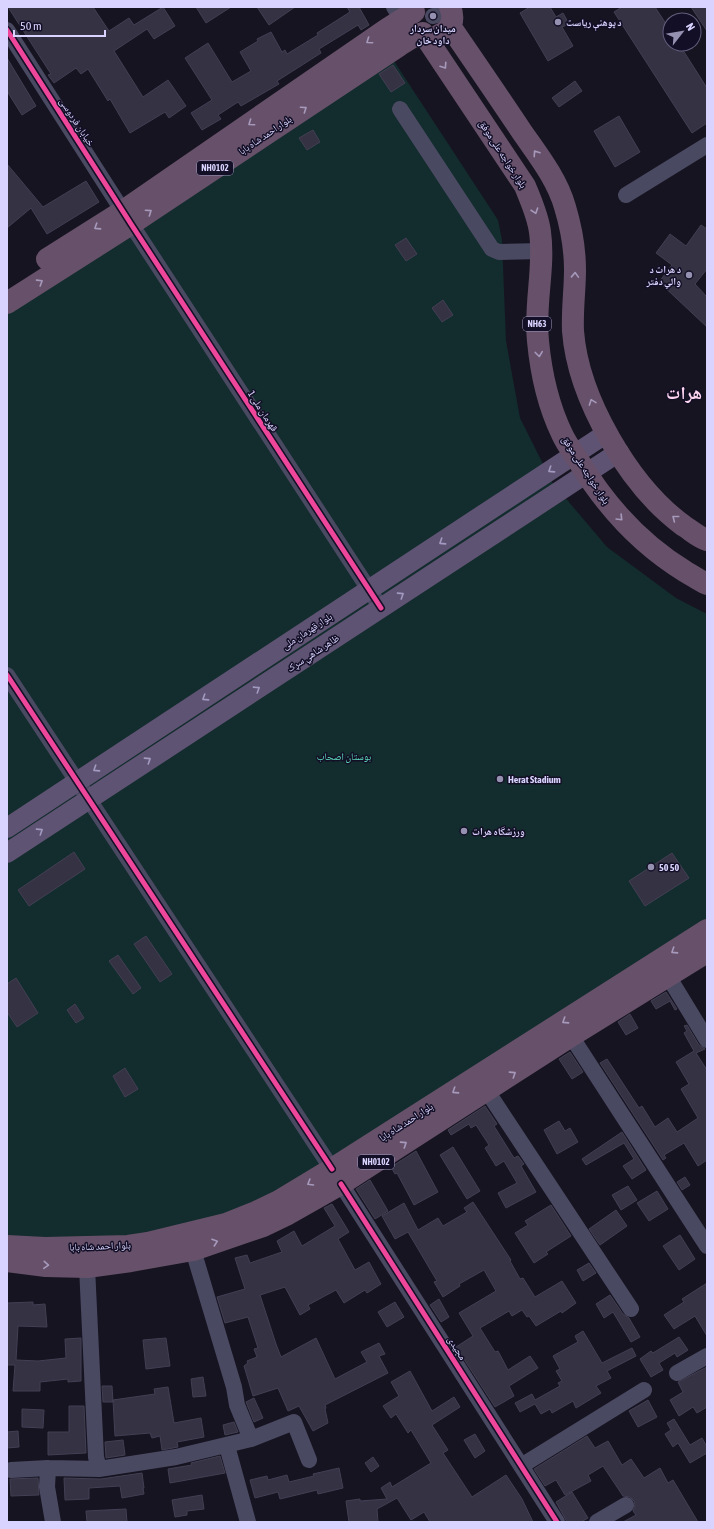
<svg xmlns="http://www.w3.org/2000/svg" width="714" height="1529" viewBox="0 0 714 1529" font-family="'Asap Condensed','Noto Naskh Arabic',sans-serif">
<rect width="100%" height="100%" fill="#161421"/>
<path fill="#132c2d" d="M 392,58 L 498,220 L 502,240 L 506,341 L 520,418 L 552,482 L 607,547 L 676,598 L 707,614 L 707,922 L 311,1177 L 176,1234 L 7,1240 L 7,308 Z"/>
<path fill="#343243" stroke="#433f54" d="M 8,7 L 93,7 L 109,31 L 129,18 L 134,25 L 163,7 L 175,26 L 154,39 L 147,29 L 114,51 L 143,97 L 168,80 L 186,106 L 169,118 L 165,112 L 130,133 L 110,99 L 108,101 L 88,69 L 81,74 L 76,68 L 54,83 L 48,75 L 51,74 Z
M 196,7 L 231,7 L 206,23 Z
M 257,7 L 295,7 L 269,25 Z
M 347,7 L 359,7 L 369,25 L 361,30 L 358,25 L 319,49 L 321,53 L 277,81 L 279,84 L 241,106 L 238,102 L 218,115 L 221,119 L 202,130 L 191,113 L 212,100 L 185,58 L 208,43 L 232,82 L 251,71 L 240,52 L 258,41 L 257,39 L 271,32 L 282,52 L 285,50 L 287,54 L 318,35 L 317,33 L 350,12 Z
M 530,7 L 550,7 L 556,17 L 563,13 L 569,24 L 562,27 L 573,46 L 548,61 L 520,13 Z
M 622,7 L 655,7 L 670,30 L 670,44 L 679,44 L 707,88 L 707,123 L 692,133 L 614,12 Z
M 691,7 L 707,7 L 707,31 Z
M 7,58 L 36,106 L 22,115 L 7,91 Z
M 393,65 L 405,83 L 391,92 L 379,74 Z
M 575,81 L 582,91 L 559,107 L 552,98 Z
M 619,116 L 640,152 L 615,167 L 594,131 Z
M 313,130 L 320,142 L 307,150 L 299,138 Z
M 7,164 L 43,207 L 86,181 L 99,202 L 47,234 L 31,208 L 7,228 Z
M 701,225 L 707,229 L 707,269 L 695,284 L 707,297 L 707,327 L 659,282 L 672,265 L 656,253 L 670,234 L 686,246 Z
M 406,238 L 417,254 L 406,261 L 395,245 Z
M 443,300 L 453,315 L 442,322 L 432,308 Z
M 74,852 L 85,869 L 29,906 L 18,890 Z
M 672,853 L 689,878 L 645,906 L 629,881 Z
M 146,936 L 172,974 L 160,982 L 134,944 Z
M 118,955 L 141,988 L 133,994 L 109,961 Z
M 16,978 L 38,1013 L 17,1027 L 7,1012 L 7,984 Z
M 666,992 L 677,1009 L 675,1010 L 670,1001 L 656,1009 L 651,1001 Z
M 75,1004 L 84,1018 L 76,1023 L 67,1010 Z
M 630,1014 L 638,1028 L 626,1035 L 618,1022 Z
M 687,1025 L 699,1045 L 705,1049 L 696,1053 L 707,1070 L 707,1160 L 698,1166 L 684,1143 L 664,1155 L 666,1158 L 663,1160 L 600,1063 L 607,1059 L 639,1108 L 642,1106 L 655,1127 L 668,1118 L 677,1132 L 698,1118 L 681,1089 L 689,1084 L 676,1062 L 694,1051 L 684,1033 L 687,1031 L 684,1026 Z
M 570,1052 L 583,1072 L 572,1079 L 559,1059 Z
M 125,1068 L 138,1089 L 125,1097 L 113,1076 Z
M 485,1106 L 497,1124 L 494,1126 L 514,1158 L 518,1156 L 524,1164 L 521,1166 L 536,1192 L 506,1208 L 498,1193 L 517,1183 L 504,1161 L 496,1166 L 485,1148 L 489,1145 L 476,1125 L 471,1128 L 469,1124 L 451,1135 L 448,1130 Z
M 559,1121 L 565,1131 L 570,1128 L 578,1142 L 557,1154 L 544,1130 Z
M 622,1132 L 646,1170 L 632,1179 L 623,1166 L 634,1159 L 624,1143 L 586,1165 L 582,1159 Z
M 453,1147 L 480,1191 L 467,1199 L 440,1155 Z
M 416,1151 L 438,1192 L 414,1205 L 397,1173 L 395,1174 L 391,1167 Z
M 685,1177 L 690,1185 L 682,1190 L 677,1182 Z
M 370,1180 L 388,1211 L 375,1219 L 356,1189 Z
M 628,1186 L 637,1200 L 621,1210 L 612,1195 Z
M 657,1191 L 668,1209 L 649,1221 L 637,1203 Z
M 473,1202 L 511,1260 L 510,1261 L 520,1279 L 523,1278 L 535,1297 L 562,1281 L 576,1303 L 562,1313 L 561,1311 L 536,1326 L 529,1316 L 527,1317 L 522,1310 L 512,1316 L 509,1311 L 480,1328 L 495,1352 L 498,1351 L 508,1370 L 530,1356 L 538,1368 L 509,1386 L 514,1396 L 495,1407 L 456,1347 L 473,1336 L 459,1313 L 496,1291 L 484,1270 L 459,1284 L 460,1286 L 443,1297 L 434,1282 L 437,1281 L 408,1232 L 395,1239 L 382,1216 L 404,1203 L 418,1230 L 438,1218 L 443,1226 L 467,1212 L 464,1208 Z
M 332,1204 L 349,1232 L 338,1239 L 355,1270 L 369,1262 L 381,1284 L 367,1293 L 365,1290 L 344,1303 L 336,1290 L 308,1305 L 310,1309 L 300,1315 L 285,1287 L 260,1295 L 276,1344 L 281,1357 L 316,1338 L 335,1379 L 367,1362 L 361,1352 L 379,1343 L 385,1354 L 379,1356 L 388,1373 L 325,1405 L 326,1408 L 325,1409 L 328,1423 L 313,1431 L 299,1406 L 288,1411 L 278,1388 L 253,1396 L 244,1366 L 248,1363 L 247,1361 L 257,1357 L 254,1349 L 258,1348 L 248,1317 L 225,1323 L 217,1297 L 245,1289 L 235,1258 L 247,1255 L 250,1263 L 282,1252 L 277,1241 L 294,1231 L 302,1246 L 335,1226 L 324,1208 Z
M 551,1205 L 571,1236 L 546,1252 L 548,1254 L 534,1263 L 515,1233 L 528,1225 L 525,1221 Z
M 616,1210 L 627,1226 L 600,1245 L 589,1229 Z
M 680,1235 L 695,1259 L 679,1270 L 663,1246 Z
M 589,1263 L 596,1273 L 583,1281 L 577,1270 Z
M 707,1283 L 707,1336 L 695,1316 L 674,1329 L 664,1315 L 684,1302 L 682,1299 Z
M 610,1295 L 623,1314 L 629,1318 L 640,1337 L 631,1342 L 613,1312 L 604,1318 L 596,1304 Z
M 439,1299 L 449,1317 L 441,1322 L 430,1305 Z
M 33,1302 L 33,1305 L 45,1304 L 47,1327 L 18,1326 L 16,1360 L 38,1361 L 66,1358 L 65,1339 L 81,1338 L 81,1381 L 68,1382 L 68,1379 L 40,1382 L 40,1391 L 13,1391 L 15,1365 L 7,1365 L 7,1303 Z
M 395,1302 L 404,1317 L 387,1327 L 378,1312 Z
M 583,1331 L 602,1363 L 632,1348 L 636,1356 L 607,1371 L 611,1378 L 596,1386 L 601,1393 L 576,1408 L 573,1401 L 552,1413 L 550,1409 L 541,1414 L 535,1404 L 520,1412 L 515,1403 L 532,1394 L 535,1400 L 560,1386 L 558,1383 L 562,1381 L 556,1371 L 560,1369 L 553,1356 L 578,1342 L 575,1336 Z
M 679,1337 L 688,1350 L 677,1357 L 675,1353 L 659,1363 L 663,1370 L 651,1377 L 640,1359 L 651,1351 L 653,1353 Z
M 166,1338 L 170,1366 L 146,1369 L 143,1340 Z
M 707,1367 L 707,1407 L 697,1413 L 693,1407 L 679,1416 L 670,1400 L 683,1392 L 678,1382 Z
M 410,1371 L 432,1411 L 454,1397 L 460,1407 L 432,1425 L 448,1450 L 443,1453 L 472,1497 L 506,1475 L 522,1499 L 533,1522 L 430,1522 L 424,1512 L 411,1520 L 397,1498 L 377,1509 L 378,1522 L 349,1522 L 346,1501 L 360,1499 L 360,1501 L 387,1499 L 381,1488 L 390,1482 L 392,1487 L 431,1463 L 411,1430 L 408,1433 L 396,1414 L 391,1418 L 383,1406 L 399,1396 L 391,1382 Z
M 203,1377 L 206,1396 L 193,1397 L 191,1379 Z
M 102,1386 L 112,1386 L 113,1402 L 103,1402 Z
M 168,1387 L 174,1423 L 201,1418 L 204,1437 L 177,1442 L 178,1447 L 162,1450 L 160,1436 L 152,1438 L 150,1433 L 115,1436 L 113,1400 L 155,1394 L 154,1389 Z
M 254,1398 L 263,1418 L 254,1422 L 246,1402 Z
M 648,1400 L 657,1417 L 638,1427 L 629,1411 Z
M 69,1406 L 84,1406 L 86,1453 L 48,1455 L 48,1432 L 69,1432 Z
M 22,1409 L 44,1410 L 43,1428 L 22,1427 Z
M 674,1419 L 690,1445 L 702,1438 L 707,1447 L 707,1453 L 690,1463 L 678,1443 L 673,1447 L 665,1434 L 671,1430 L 667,1423 Z
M 234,1422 L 238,1432 L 225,1435 L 223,1425 Z
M 18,1431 L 19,1447 L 7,1448 L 7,1432 Z
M 475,1434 L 485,1451 L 475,1458 L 464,1440 Z
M 587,1436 L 595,1448 L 608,1441 L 622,1465 L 631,1459 L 644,1478 L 660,1468 L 668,1483 L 673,1480 L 698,1522 L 623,1522 L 636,1515 L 633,1511 L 635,1505 L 634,1501 L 630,1497 L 623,1496 L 603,1466 L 588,1475 L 591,1481 L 565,1495 L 556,1480 L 545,1486 L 534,1469 Z
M 123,1440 L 125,1455 L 106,1458 L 105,1442 Z
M 220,1456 L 225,1473 L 170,1483 L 168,1469 L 192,1465 L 191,1463 Z
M 373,1457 L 379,1466 L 371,1472 L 365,1463 Z
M 339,1468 L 343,1488 L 318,1494 L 317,1490 L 280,1499 L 278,1492 L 255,1498 L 250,1480 L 267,1476 L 268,1480 L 287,1475 L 289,1482 L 314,1476 L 313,1474 Z
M 142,1473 L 144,1488 L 143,1488 L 144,1494 L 122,1498 L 120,1486 L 89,1488 L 89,1499 L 65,1500 L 64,1478 L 101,1479 Z
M 38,1478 L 39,1495 L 11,1496 L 10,1479 Z
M 572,1492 L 588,1518 L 581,1522 L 567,1522 L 556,1502 Z
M 202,1495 L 204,1509 L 187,1511 L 187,1515 L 175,1517 L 172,1500 Z
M 126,1509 L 127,1522 L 87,1522 L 86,1511 Z"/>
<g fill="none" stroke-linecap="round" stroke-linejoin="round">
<path stroke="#4a4962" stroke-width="16" d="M 394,7 L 408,29
M 433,16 L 452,12
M 7,30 L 131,224 L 381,608
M 400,109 L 492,249 L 499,252 L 542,251
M 626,195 L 707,145
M 7,675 L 332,1169
M 668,976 L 707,1040
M 571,1036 L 707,1246
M 487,1091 L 631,1309
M 341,1184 L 557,1522
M 193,1250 L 234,1387 L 237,1405 L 251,1439
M 87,1267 L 96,1457 L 99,1469
M 677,1373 L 707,1356
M 227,1446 L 248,1522
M 521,1466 L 644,1390
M 48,1468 L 47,1487 L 53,1522
M 11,1470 L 48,1468 L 99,1469 L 176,1457 L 251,1439 L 294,1422 L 309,1460
M 597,1522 L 626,1505"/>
<path stroke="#5e5373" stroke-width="20" d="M 7,828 L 607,433
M 7,853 L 619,452"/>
<path stroke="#67516a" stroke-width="22" d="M 450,26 C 474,61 498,96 522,132 C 538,155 557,179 565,207 C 571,227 575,249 575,270 C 575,290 572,310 573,331 C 578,398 629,486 684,526 C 692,531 698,537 707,540
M 439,35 C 452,30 455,19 450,7
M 47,259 L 123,211 L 387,29 L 414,12 L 411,7
M 7,303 L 131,224 L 400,45 L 413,37 L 423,33 L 525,186 C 531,201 538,216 540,232 C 545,268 534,304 538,341 C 541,373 548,405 562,434 C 566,443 572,451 578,460 C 605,505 640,544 686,572 C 693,576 700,581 707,584
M 7,1246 L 45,1248 L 128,1246 L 148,1243 L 226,1224 L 256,1212 L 279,1201 L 332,1169 L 707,930
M 7,1261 L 46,1266 L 87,1267 L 131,1261 L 193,1250 L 263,1226 L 288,1214 L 341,1184 L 571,1036 L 707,952"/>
<g stroke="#130f26" stroke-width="8">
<path id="cycleway" d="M 7,30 L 131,224 L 381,608
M 7,675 L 332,1169
M 341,1184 L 557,1522"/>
</g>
<use href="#cycleway" stroke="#ed469a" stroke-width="5"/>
</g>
<defs><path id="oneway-chevron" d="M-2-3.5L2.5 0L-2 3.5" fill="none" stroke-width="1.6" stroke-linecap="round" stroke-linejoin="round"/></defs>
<g stroke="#a699bc">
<use href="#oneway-chevron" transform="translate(369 41) rotate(145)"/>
<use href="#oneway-chevron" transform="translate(444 66) rotate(56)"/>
<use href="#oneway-chevron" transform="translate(304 109) rotate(-34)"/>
<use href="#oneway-chevron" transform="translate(251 123) rotate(145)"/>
<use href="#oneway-chevron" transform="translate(536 153) rotate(-124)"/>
<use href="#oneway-chevron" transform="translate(535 211) rotate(71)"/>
<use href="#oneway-chevron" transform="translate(149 212) rotate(-34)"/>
<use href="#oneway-chevron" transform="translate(97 227) rotate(147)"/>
<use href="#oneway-chevron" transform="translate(575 275) rotate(-88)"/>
<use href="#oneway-chevron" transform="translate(40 282) rotate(-32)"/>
<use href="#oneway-chevron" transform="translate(539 354) rotate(83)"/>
<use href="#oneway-chevron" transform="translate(592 402) rotate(-110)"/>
<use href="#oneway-chevron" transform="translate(620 518) rotate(46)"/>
<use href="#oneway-chevron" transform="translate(675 518) rotate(-142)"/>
<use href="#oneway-chevron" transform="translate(674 951) rotate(147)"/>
<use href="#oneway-chevron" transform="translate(565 1021) rotate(147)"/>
<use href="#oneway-chevron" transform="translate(513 1074) rotate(-33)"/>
<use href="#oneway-chevron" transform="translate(455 1091) rotate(147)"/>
<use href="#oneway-chevron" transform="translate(404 1144) rotate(-33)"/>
<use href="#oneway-chevron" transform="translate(310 1183) rotate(149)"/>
<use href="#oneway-chevron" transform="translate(215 1242) rotate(-19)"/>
<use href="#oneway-chevron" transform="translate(46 1265) rotate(4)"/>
</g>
<g stroke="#a29ac0">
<use href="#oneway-chevron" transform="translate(551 470) rotate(147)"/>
<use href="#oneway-chevron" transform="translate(442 542) rotate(147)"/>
<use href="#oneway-chevron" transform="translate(401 595) rotate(-33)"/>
<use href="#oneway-chevron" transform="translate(257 689) rotate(-33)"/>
<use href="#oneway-chevron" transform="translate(205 698) rotate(147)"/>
<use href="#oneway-chevron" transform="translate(148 760) rotate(-33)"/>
<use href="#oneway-chevron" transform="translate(96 769) rotate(147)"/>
<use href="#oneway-chevron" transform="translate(40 831) rotate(-33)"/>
</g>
<g fill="#9591b1" stroke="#130f26" stroke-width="1.5">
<circle cx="433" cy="16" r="4"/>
<circle cx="558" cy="22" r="4"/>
<circle cx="689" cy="275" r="4"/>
<circle cx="500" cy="779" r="4"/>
<circle cx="464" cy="831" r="4"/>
<circle cx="651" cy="867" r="4"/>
</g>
<g text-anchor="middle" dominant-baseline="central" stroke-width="3" stroke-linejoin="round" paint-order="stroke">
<g fill="#130f26" stroke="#9e99be" stroke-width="1">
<rect x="197" y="161" width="36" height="14" rx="3"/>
<rect x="523" y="317" width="28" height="14" rx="3"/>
<rect x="358" y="1155" width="36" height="14" rx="3"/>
</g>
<g font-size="9" font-weight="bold" fill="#d9d4ff">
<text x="215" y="168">NH0102</text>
<text x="537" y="324">NH63</text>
<text x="376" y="1162">NH0102</text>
</g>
<g font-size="10" font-weight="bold" fill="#d9d4ff" stroke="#130f26" text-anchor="start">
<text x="566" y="22">د پوهنې ریاست</text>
<text x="433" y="28" text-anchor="middle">میدان سردار<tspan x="433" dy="12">داود خان</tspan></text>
<text x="681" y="269" text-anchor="end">د هرات د<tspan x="681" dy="12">والي دفتر</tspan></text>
<text x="508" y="779">Herat Stadium</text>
<text x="472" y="831">ورزشگاه هرات</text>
<text x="659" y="867">50 50</text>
</g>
<g font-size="10" fill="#d9d4ff" stroke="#130f26">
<text transform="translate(77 122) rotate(57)">خیابان فردوسی</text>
<text transform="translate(265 135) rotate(-34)">بلوار احمد شاه بابا</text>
<text transform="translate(503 154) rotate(57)">بلوار خواجه علی موفق</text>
<text transform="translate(263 411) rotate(57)">قهرمان ملی 1</text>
<text transform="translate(586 470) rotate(57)">بلوار خواجه علی موفق</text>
<text transform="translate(307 631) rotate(-33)">بلوار قهرمان ملی</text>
<text transform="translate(313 653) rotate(-33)">ظاهر شاهي سړک</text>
<text transform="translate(406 1122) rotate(-33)">بلوار احمد شاه بابا</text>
<text transform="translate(100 1246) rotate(-2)">بلوار احمد شاه بابا</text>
<text transform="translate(457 1348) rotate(58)">مجیدی</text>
</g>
<g font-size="10" fill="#5fe0c0" stroke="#130f26">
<text x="344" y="756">بوستان اصحاب</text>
</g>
<g font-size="18" font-weight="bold" fill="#ffd6f0" stroke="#130f26">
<text x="684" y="392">هرات</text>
</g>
</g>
<rect width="714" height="1529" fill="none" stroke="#d9d4ff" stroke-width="16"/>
<g transform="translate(682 32) rotate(59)"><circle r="19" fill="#130f26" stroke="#625e7d"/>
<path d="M0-3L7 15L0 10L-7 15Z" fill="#9591b1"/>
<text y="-6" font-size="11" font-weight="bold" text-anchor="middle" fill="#d9d4ff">N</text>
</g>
<path d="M14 30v6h91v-6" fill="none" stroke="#d9d4ff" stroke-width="2"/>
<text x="20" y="30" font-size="12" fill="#d9d4ff" stroke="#130f26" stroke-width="3" paint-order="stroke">50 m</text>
</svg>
